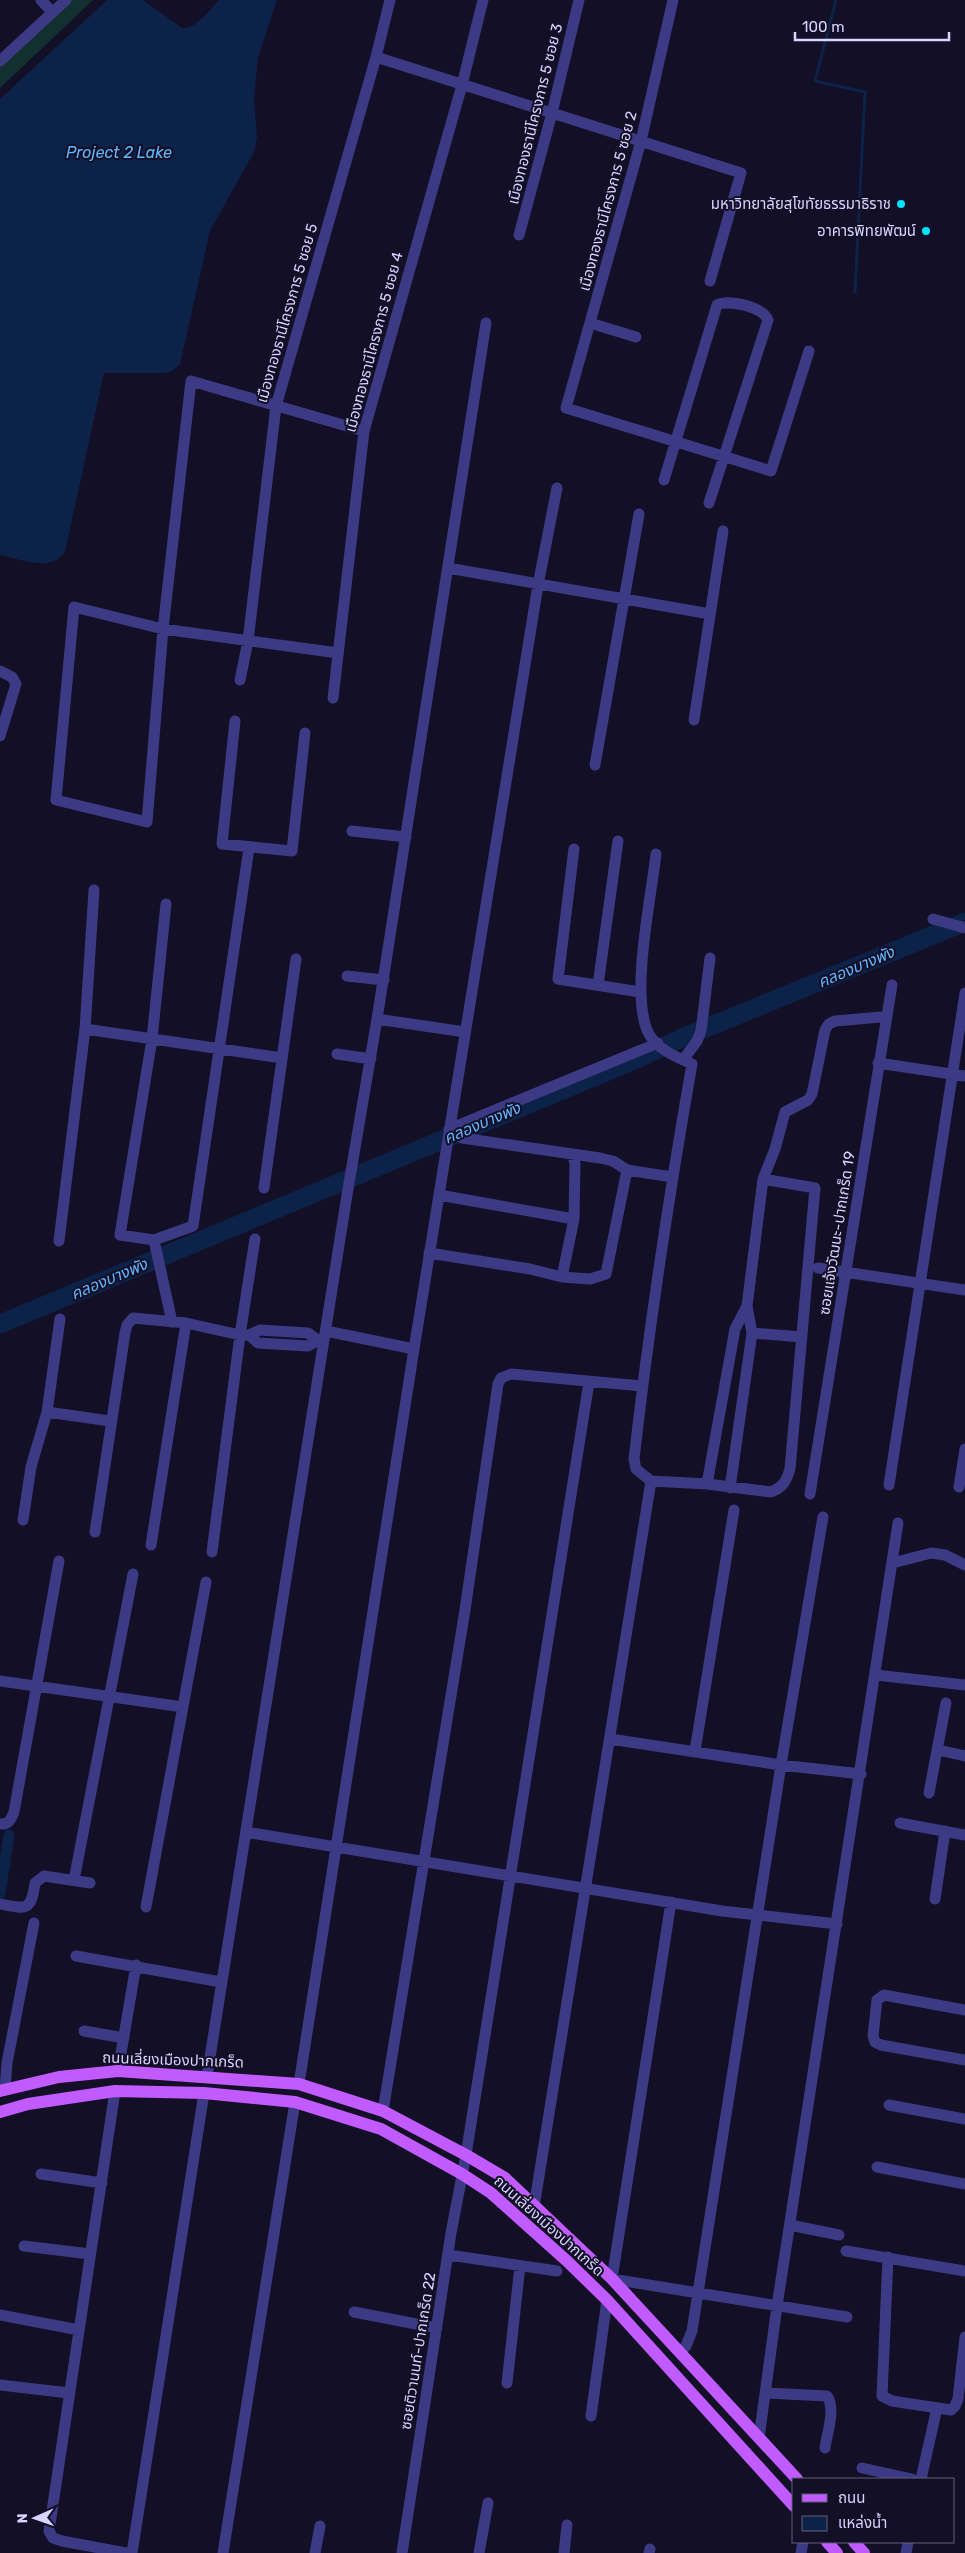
<svg xmlns="http://www.w3.org/2000/svg" width="965" height="2553" viewBox="0 0 965 2553" font-family="Rubik,'Noto Sans Thai',sans-serif">
<rect width="100%" height="100%" fill="#130f26"/>
<path fill="#12302f" d="M 68,0 L 93,0 L 0,88 L 0,65 Z"/>
<path fill="#0c2248" d="M 107,0 L 143,0 L 182,28 C 197,29 209,10 219,0 L 277,0 L 258,58 L 254,99 L 257,137 L 254,152 L 210,231 L 180,364 L 172,371 L 166,373 L 104,373 L 65,552 C 50,573 21,559 0,555 L 0,99 Z"/>
<g fill="none" stroke-linecap="round" stroke-linejoin="round">
<path stroke="#0c2248" stroke-width="3" d="M 836,0 L 815,81 L 865,92 L 855,292"/>
<path stroke="#0c2248" stroke-width="11" d="M 0,1893 L 9,1835"/>
<path stroke="#0c2248" stroke-width="19" d="M 0,1324 L 637,1059 L 684,1037 L 965,922"/>
<path stroke="#3d3a85" stroke-width="11" d="M 41,0 L 52,12
M 673,0 L 641,141 L 566,408 L 771,471 L 809,351
M 376,57 L 741,173 L 710,281
M 0,61 L 66,0
M 519,235 L 552,113 L 579,0
M 590,323 L 636,337
M 664,480 L 717,305 C 729,299 763,307 768,320 L 709,503
M 448,568 L 710,614
M 338,653 L 163,629 L 74,607 L 56,800 L 147,822 L 163,629 L 191,381 L 364,431
M 0,671 L 12,677 L 16,684 L 0,736
M 240,680 L 248,641 L 276,406 L 376,57 L 390,0
M 333,698 L 364,431 L 462,85 L 483,0
M 694,720 L 723,531
M 235,721 L 222,844 L 292,851 L 305,733
M 595,765 L 639,514
M 352,831 L 406,837
M 574,849 L 558,979 L 640,992
M 656,854 C 651,899 631,990 647,1030 C 654,1048 676,1057 692,1064 C 669,1195 649,1327 634,1459 L 636,1469 L 651,1481 L 707,1484 L 771,1492 C 783,1487 786,1482 790,1469 L 815,1188 L 763,1179
M 166,904 L 152,1039 L 120,1235 L 154,1240 L 193,1226 L 249,848
M 933,919 L 965,928
M 347,976 L 384,980
M 598,985 L 618,841
M 377,1019 L 465,1032
M 85,1029 L 282,1058
M 337,1054 L 371,1059
M 683,1060 L 697,1041 L 701,1031 L 710,958
M 878,1063 L 965,1076
M 449,1129 L 658,1043
M 462,1138 L 600,1158 L 613,1161 L 627,1170 L 672,1177
M 264,1188 L 296,959
M 439,1195 L 574,1219
M 154,1240 L 172,1322
M 59,1241 L 85,1029 L 94,890
M 429,1253 L 530,1269 L 562,1277 L 590,1279 L 606,1274 L 627,1170
M 818,1268 L 965,1290
M 562,1277 L 574,1219 L 575,1164 L 573,1155
M 326,1331 L 414,1349
M 752,1333 L 802,1337
M 249,1335 L 258,1343 L 308,1346 L 317,1341
M 47,1412 L 110,1421
M 707,1484 L 735,1329 L 747,1306
M 889,1485 L 965,993
M 959,1487 L 965,1449
M 730,1488 L 752,1333 L 747,1306 L 763,1179 L 775,1149 L 785,1112 L 808,1100 L 812,1094 L 825,1030 L 829,1024 L 835,1021 L 881,1017
M 810,1494 L 892,985
M 23,1520 L 31,1467 L 47,1412 L 60,1319
M 95,1532 L 125,1333 L 127,1325 L 133,1318 L 186,1323 L 240,1335 L 249,1335 L 260,1330 L 308,1333 L 323,1344
M 151,1545 L 186,1323
M 212,1552 L 240,1335 L 255,1239
M 893,1563 L 931,1553 L 945,1555 L 965,1565
M 876,1675 L 965,1685
M 0,1681 L 183,1707
M 610,1739 L 781,1765 L 861,1774
M 938,1750 L 965,1756
M 695,1751 L 734,1510
M 929,1793 L 946,1703
M 900,1823 L 965,1835
M 0,1824 C 9,1825 11,1819 14,1812 L 59,1561
M 246,1832 L 722,1911 L 837,1924
M 74,1880 L 133,1574
M 935,1899 L 945,1831
M 671,1902 L 612,2279 L 847,2317
M 0,1904 C 26,1909 31,1912 35,1883 L 44,1876 L 90,1883
M 146,1907 L 206,1582
M 76,1956 L 221,1982
M 965,2010 L 884,1995 L 877,2000 L 873,2036 L 875,2042 L 881,2045 L 965,2060
M 84,2031 L 124,2038
M 118,2071 L 136,1965
M 207,2076 L 347,1195 L 377,1019 L 486,323
M 299,2084 L 414,1349 L 538,585 L 557,488
M 5,2090 L 7,2063 L 34,1923
M 115,2091 L 49,2531 L 53,2538 L 62,2541 L 126,2553
M 889,2105 L 965,2119
M 383,2111 L 465,1610 L 498,1384 L 501,1378 L 511,1374 L 642,1386
M 877,2167 L 965,2184
M 41,2174 L 102,2183
M 534,2207 L 651,1481
M 790,2225 L 839,2235
M 24,2246 L 90,2254
M 846,2251 L 965,2271
M 449,2255 L 557,2271
M 888,2257 L 882,2396 L 892,2401 L 951,2410 L 955,2406 L 958,2399 L 965,2337
M 354,2312 L 437,2328
M 0,2315 L 79,2330
M 680,2352 L 686,2346 L 692,2331 L 781,1765 L 823,1517
M 507,2383 L 520,2266
M 0,2385 L 69,2393
M 766,2393 L 827,2396 C 836,2409 827,2433 825,2448
M 591,2416 L 607,2300
M 759,2438 L 777,2306 L 898,1523
M 862,2468 L 912,2479
M 921,2479 L 937,2408
M 132,2553 L 204,2093
M 223,2553 L 295,2102
M 315,2553 L 320,2526
M 402,2553 L 451,2233 L 466,2155 L 589,1382
M 479,2553 L 488,2503
M 564,2553 L 567,2525
M 649,2553 L 650,2549
M 801,2553 L 803,2542
M 906,2553 L 908,2542"/>
<path stroke="#c25bff" stroke-width="12" d="M 0,2091 L 59,2077 L 118,2071 L 299,2084 L 383,2111 L 466,2155 L 505,2178 L 612,2279 L 797,2479
M 0,2112 L 28,2104 L 115,2091 L 204,2093 L 295,2102 L 381,2129 L 462,2174 L 491,2193 L 567,2261 L 607,2300 L 794,2506
M 827,2542 L 837,2553
M 854,2542 L 864,2553"/>
</g>
<g fill="#00e5ff" stroke="#130f26" stroke-width="2">
<circle cx="901" cy="204" r="5"/>
<circle cx="926" cy="231" r="5"/>
</g>
<g text-anchor="middle" dominant-baseline="central" stroke-width="4" stroke-linejoin="round" paint-order="stroke">
<g font-size="15" fill="#d9d4ff" stroke="#130f26">
<text transform="translate(535 114) rotate(-76)">เมืองทองธานีโครงการ 5 ซอย 3</text>
<text transform="translate(608 201) rotate(-75)">เมืองทองธานีโครงการ 5 ซอย 2</text>
<text transform="translate(287 313) rotate(-74)">เมืองทองธานีโครงการ 5 ซอย 5</text>
<text transform="translate(374 342) rotate(-75)">เมืองทองธานีโครงการ 5 ซอย 4</text>
<text transform="translate(837 1233) rotate(-81)">ซอยแจ้งวัฒนะ-ปากเกร็ด 19</text>
<text transform="translate(173 2060) rotate(2)">ถนนเลี่ยงเมืองปากเกร็ด</text>
<text transform="translate(549 2226) rotate(42)">ถนนเลี่ยงเมืองปากเกร็ด</text>
<text transform="translate(418 2351) rotate(-81)">ซอยติวานนท์-ปากเกร็ด 22</text>
</g>
<g font-size="15" fill="#d9d4ff" stroke="#130f26" text-anchor="end">
<text x="891" y="204">มหาวิทยาลัยสุโขทัยธรรมาธิราช</text>
<text x="916" y="231">อาคารพิทยพัฒน์</text>
</g>
<g font-size="16" font-style="italic" fill="#62b6ff" stroke="#130f26">
<text x="119" y="152">Project 2 Lake</text>
<text transform="translate(856 967) rotate(-23)">คลองบางพัง</text>
<text transform="translate(482 1123) rotate(-23)">คลองบางพัง</text>
<text transform="translate(109 1279) rotate(-23)">คลองบางพัง</text>
</g>
</g>
<rect x="792" y="2478" width="162" height="65" fill="#130f26" stroke="#625e7d"/>
<rect x="802" y="2494" width="25" height="8" fill="#c25bff" stroke="#625e7d"/>
<text x="838" y="2503" font-size="15" fill="#d9d4ff">ถนน</text>
<rect x="802" y="2516" width="25" height="15" fill="#0c2248" stroke="#625e7d"/>
<text x="838" y="2528" font-size="15" fill="#d9d4ff">แหล่งน้ำ</text>
<g transform="translate(35 2518) rotate(268)" stroke="#130f26" stroke-width="4" paint-order="stroke">
<path d="M0-4L9 19L0 12L-9 19Z" fill="#d9d4ff"/>
<text y="-8" font-size="14" font-weight="bold" text-anchor="middle" fill="#d9d4ff">N</text>
</g>
<path d="M795 32v8h154v-8" fill="none" stroke="#d9d4ff" stroke-width="2.5"/>
<text x="802" y="32" font-size="15" fill="#d9d4ff" stroke="#130f26" stroke-width="4" paint-order="stroke">100 m</text>
</svg>
